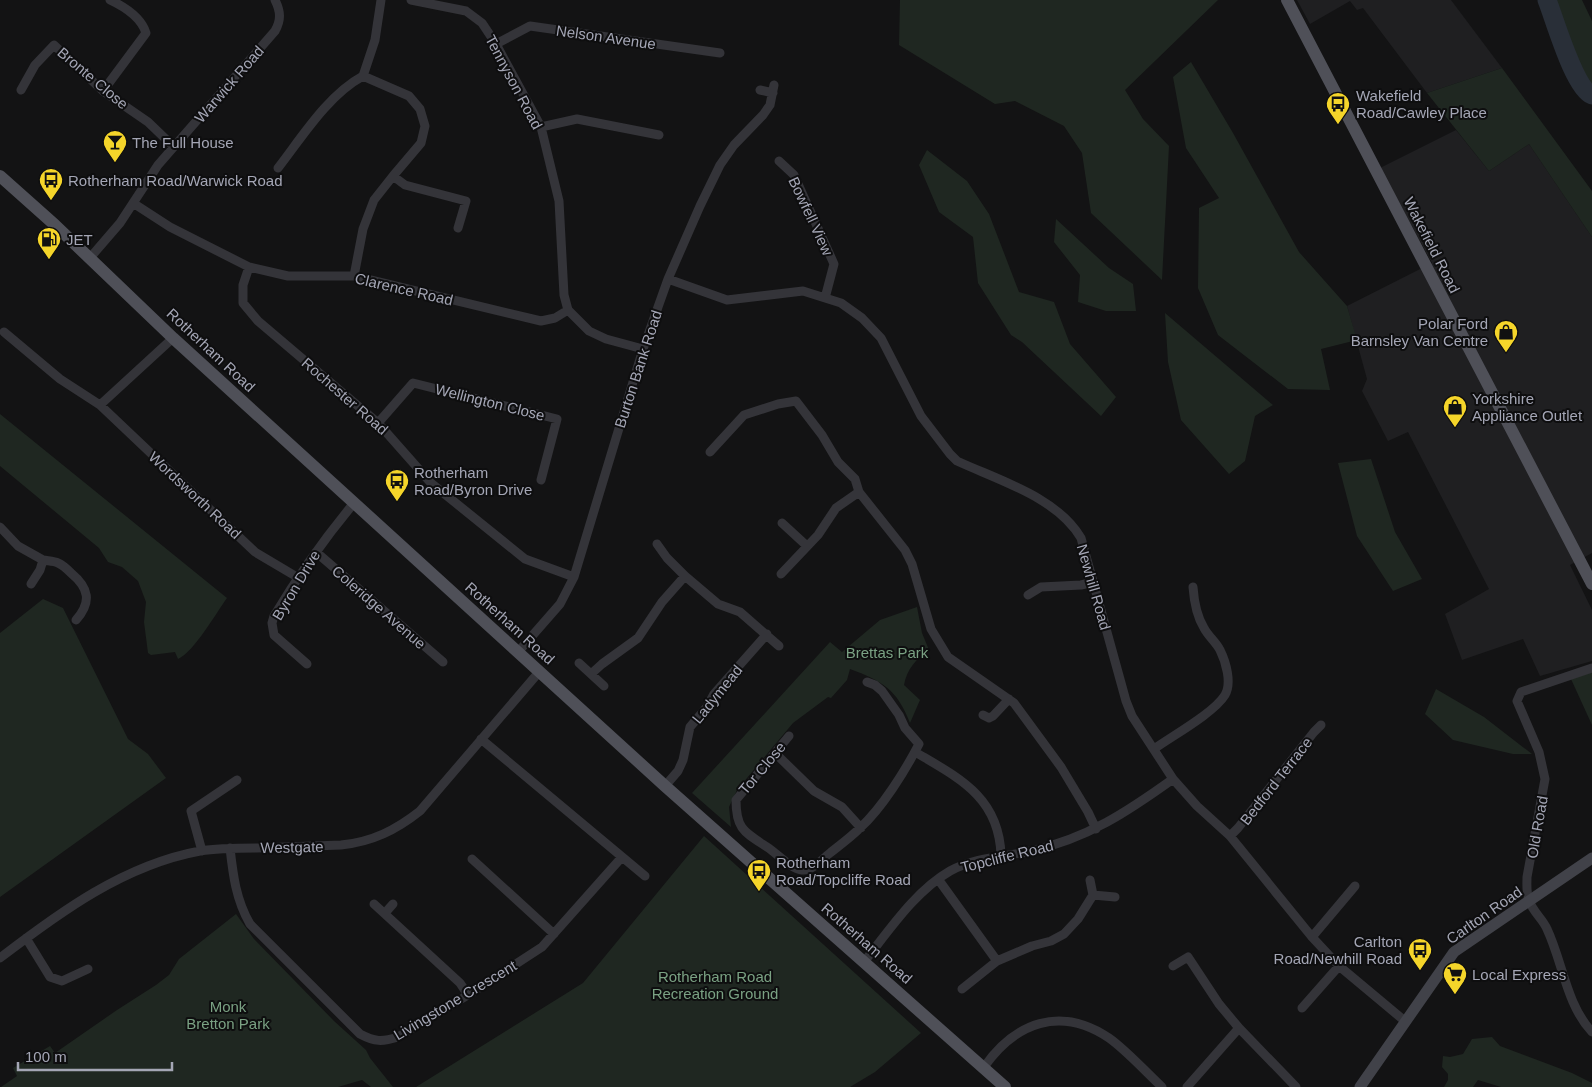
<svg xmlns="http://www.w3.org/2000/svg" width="1592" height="1087" viewBox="0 0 1592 1087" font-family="Arial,sans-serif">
<rect width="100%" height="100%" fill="#131314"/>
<path fill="#1f1f21" d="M 1297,0 L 1451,0 L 1502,68 L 1427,93 L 1363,8 L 1357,10 L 1350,1 L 1310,24 Z
M 1456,130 L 1489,171 L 1529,144 L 1592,237 L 1592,553 L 1570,565 L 1592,610 L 1592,661 L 1540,676 L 1523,639 L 1462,660 L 1445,614 L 1489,589 L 1408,432 L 1388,441 L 1362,391 L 1367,379 L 1347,306 L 1432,263 L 1380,168 Z"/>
<path fill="#1f2721" d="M 900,0 L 1218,0 L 1125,90 L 1143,119 L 1169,146 L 1162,280 L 1091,213 L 1082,153 L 1064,126 L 1015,101 L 995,104 L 899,45 Z
M 1547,0 L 1582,0 L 1592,21 L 1592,95 L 1586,93 L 1570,65 Z
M 1191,62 L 1233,133 L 1299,252 L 1347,306 L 1357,340 L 1321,349 L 1330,390 L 1288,389 L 1218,335 L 1198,288 L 1199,208 L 1219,198 L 1186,148 L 1173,77 Z
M 1502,68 L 1592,191 L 1592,237 L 1529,144 L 1489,171 L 1427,93 Z
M 927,150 L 967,181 L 989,214 L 1019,292 L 1054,302 L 1070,344 L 1116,397 L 1101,416 L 1022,342 L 1011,335 L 978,283 L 973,237 L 939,212 L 919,165 Z
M 1056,219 L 1109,268 L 1133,284 L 1136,311 L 1106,311 L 1078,302 L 1080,275 L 1054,242 Z
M 1165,313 L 1273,405 L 1255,416 L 1245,461 L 1229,474 L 1181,420 L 1168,362 Z
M 0,414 L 227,598 C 216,613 194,652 178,659 L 175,652 L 151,655 L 148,653 L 144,622 L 146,602 L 138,581 L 122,567 L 108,562 L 99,548 L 0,466 Z
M 1371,459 L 1395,532 L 1422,579 L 1393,591 L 1357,536 L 1338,463 Z
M 43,599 L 63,608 L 128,739 L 148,754 L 166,778 L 0,897 L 0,633 Z
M 917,607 L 922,633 L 929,650 C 916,659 907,669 904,685 L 920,700 L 910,723 C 897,689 882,681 850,669 L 847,680 L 831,698 L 828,697 L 793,723 L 737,790 L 729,807 L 731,827 L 692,793 L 830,642 L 842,652 L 880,620 Z
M 1592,672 L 1592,725 L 1571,679 Z
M 1436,689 L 1484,717 L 1532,754 L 1513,754 L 1453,740 L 1425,714 Z
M 704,836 L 921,1033 L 875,1072 L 850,1087 L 416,1087 L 583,983 Z
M 236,914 L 254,939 L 334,1021 L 366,1050 L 370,1058 L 393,1087 L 371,1087 L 362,1080 L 338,1087 L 1,1087 L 17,1076 L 13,1068 L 50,1046 L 55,1053 L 117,1010 L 156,985 L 169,975 L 179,959 Z
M 1492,1037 L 1500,1046 L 1572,1073 L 1592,1083 L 1592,1087 L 1501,1087 L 1478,1080 L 1473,1087 L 1444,1087 L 1448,1080 L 1448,1074 L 1442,1067 L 1443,1056 L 1450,1057 L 1463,1054 L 1472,1039 Z"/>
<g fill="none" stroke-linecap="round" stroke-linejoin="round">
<path stroke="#292f38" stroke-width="19" d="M 1547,0 C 1555,20 1574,88 1592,95"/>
<path stroke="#343439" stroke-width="9" d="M 411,0 L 466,11 L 482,23 L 496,44 L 541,127 L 559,201 L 564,295 L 568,310 L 589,331 L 606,339 L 643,349
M 496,44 L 530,26 L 720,53
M 21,90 L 35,65 L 54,45 L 103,91 L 148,122 L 174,147
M 760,90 L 773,93
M 103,91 L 146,33 C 141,17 125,7 110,0
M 541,127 L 577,119 L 659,135
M 779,161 L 794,175 L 834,264 L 825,298
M 278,168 C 302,137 328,95 363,76
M 393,176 L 405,185 L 466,201 L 458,228
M 133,203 L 170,227 L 249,267 L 288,276 L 354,276 L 541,321 L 555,318 L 568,310
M 89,259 L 120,223 L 158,165 L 275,31 C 281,20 281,12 275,0
M 249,267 L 243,285 L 243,303 L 258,321 L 378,423 L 431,483 L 525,559 L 574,577
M 354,276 L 363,229 L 374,200 L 393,176 L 421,143 L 425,126 L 420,109 L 409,96 L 363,76 L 375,40 L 381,0
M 668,279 L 727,300 L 803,291 L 841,303 L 862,318 L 881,338 L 921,416 L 950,454 L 957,461 C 998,480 1057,497 1081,538 L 1126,701 L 1132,716 L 1173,779 L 1197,806 L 1230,836 L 1312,937 L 1339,966 L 1406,1022
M 4,332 L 60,379 L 100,405 L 255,552 L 297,577
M 100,405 L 173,338
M 378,423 L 413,383 L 557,419 L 541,480
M 710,452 L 744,415 L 778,404 L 796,401 L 822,435 L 838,462 L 855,479 L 859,492 L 905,550 L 912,564 L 931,629 L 948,657 L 1014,703 L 1061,767 L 1088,812 L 1096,829
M 782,523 L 807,546
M 0,527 L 18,546 L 43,560 L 40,570 L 31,584
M 657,544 L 667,558 L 685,576 L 718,604 L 740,612 L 779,646
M 316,552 L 443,662
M 43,560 C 48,561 54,561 58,563 C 63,565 67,569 71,573 C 89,588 92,602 76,620
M 781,574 L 818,535 L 836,508 L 859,492
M 1028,595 L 1041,587 L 1081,585 L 1094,582
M 518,652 L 560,604 L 574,577 L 643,349 L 668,279 L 700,206 L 720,165 L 734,145 L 763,115 L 770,105 L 774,85
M 579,663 L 604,686
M 307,664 L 274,635 L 272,623 L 274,616 C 298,576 324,539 354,503
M 1592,668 L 1521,692 L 1517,701 L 1539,752 L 1545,779 L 1527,877 C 1527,885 1526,892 1529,900 C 1532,911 1543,919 1547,929 C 1563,963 1566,1004 1592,1032
M 591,674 L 602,664 L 638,638 L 662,602 L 685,576
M 983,715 L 989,718 L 993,716 L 1009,699
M 789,736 L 736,800 C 736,829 744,832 767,847 C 778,854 789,868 802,870 C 813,871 822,859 830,853 C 840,845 851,837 860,828 C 882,808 905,771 919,744 L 905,728 L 899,715 L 882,691 L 875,685 L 867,682
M 481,739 L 645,876
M 1154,749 C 1172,736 1214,713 1225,695 C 1232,683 1226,662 1220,650 C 1216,642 1208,636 1204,628 C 1196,615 1194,601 1193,587
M 915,752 C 959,778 999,797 1001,855
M 775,753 L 814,791 L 842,807 L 861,828
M 665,786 L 678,771 L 683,760 L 690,727 L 707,707 L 714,694 L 767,634
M 1230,836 L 1238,828 L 1314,732 L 1321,725
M 230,848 C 233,875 236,900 250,924 L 360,1034 C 375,1042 382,1042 398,1037 L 468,995 L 542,947 L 622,857
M 202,851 L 191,811 L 237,780
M 472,859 L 554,934
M 938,879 L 997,961
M 1093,895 L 1115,897
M 374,904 L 460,983 L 468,995
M 385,913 L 393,904
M 1312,937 L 1355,886
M 26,938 L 50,977 L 62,981 L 88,969
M 0,958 C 60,912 124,865 200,851 C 218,848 238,848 257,848 C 285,847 313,846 341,845 C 372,842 396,830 420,811 L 539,672
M 864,962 C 888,932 915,891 950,871 C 975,857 1004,857 1031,851 C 1088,838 1127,812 1173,779
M 1173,966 L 1188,957 L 1219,1004 L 1239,1028 L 1296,1087
M 962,989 L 997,961 L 1032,946 L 1051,941 L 1064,934 L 1078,919 L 1093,895 L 1090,880
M 1302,1008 L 1339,966
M 984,1067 C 1015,1023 1060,1005 1109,1038 C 1126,1050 1146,1072 1162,1087
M 1187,1087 L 1239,1028"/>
<path stroke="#414249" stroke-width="11" d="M 1360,1087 L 1454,952 L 1592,858"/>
<path stroke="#4f5058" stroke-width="12" d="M 1287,0 L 1592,584
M 0,176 L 55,225 L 173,338 L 665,786 L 1005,1087"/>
</g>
<defs>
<g id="bus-pin" transform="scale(1.25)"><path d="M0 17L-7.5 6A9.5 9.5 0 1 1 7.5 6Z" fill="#f5d52a" stroke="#0e0e0f"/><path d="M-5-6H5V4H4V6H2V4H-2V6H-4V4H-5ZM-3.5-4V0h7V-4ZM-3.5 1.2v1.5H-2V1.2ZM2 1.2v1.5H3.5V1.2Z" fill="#111"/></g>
<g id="bar-pin" transform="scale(1.25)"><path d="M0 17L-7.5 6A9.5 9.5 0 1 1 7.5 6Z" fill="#f5d52a" stroke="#0e0e0f"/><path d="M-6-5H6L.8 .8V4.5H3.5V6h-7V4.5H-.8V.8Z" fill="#111"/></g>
<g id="fuel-pin" transform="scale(1.25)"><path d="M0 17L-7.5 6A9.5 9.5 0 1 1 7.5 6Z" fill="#f5d52a" stroke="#0e0e0f"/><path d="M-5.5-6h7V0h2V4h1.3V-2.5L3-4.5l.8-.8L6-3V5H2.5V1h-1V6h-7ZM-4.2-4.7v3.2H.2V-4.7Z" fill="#111"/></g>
<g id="shop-pin" transform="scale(1.25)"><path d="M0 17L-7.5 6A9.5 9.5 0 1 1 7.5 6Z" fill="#f5d52a" stroke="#0e0e0f"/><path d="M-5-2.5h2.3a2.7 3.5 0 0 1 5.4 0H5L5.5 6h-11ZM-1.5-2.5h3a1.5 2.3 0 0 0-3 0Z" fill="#111"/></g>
<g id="supermarket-pin" transform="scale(1.25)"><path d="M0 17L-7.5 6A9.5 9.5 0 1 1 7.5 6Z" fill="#f5d52a" stroke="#0e0e0f"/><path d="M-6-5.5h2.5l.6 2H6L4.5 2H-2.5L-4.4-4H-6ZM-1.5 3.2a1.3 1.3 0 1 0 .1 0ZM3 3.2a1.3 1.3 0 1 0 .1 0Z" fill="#111"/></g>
</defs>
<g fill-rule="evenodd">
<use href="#bus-pin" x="1338" y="104"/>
<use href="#bar-pin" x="115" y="142"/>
<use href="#bus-pin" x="51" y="180"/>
<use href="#fuel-pin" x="49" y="239"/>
<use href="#shop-pin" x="1506" y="332"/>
<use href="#shop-pin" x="1455" y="407"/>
<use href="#bus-pin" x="397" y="481"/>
<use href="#bus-pin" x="759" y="871"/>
<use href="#bus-pin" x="1420" y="950"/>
<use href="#supermarket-pin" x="1455" y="974"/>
</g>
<g text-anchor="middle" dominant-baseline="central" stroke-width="4" stroke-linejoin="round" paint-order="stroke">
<g font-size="15" fill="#a4a6b5" stroke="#0e0e0f">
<text transform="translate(606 37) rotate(8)">Nelson Avenue</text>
<text transform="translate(93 78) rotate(40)">Bronte Close</text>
<text transform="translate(514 82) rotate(62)">Tennyson Road</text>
<text transform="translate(229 84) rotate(-49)">Warwick Road</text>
<text transform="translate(811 216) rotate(65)">Bowfell View</text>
<text transform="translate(1432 245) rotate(63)">Wakefield Road</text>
<text transform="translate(404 289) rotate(13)">Clarence Road</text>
<text transform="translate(211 350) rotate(43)">Rotherham Road</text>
<text transform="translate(638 369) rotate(-72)">Burton Bank Road</text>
<text transform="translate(345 396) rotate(41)">Rochester Road</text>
<text transform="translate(490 402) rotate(14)">Wellington Close</text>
<text transform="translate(195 495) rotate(43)">Wordsworth Road</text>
<text transform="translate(296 585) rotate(-59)">Byron Drive</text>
<text transform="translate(1094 587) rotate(74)">Newhill Road</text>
<text transform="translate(379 607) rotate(41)">Coleridge Avenue</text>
<text transform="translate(510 623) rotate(42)">Rotherham Road</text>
<text transform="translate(717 694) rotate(-51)">Ladymead</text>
<text transform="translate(762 768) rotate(-50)">Tor Close</text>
<text transform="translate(1276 781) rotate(-52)">Bedford Terrace</text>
<text transform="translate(1537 827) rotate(-80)">Old Road</text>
<text transform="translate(292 847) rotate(-1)">Westgate</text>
<text transform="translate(1007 856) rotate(-14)">Topcliffe Road</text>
<text transform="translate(1484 915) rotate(-35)">Carlton Road</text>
<text transform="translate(867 943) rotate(41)">Rotherham Road</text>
<text transform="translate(455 1000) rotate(-31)">Livingstone Crescent</text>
</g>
<g font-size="15" fill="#a4a6b5" stroke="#0e0e0f" text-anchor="start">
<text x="1356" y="95">Wakefield<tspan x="1356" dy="17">Road/Cawley Place</tspan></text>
<text x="132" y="142">The Full House</text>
<text x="68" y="180">Rotherham Road/Warwick Road</text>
<text x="66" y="239">JET</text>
<text x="1488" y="323" text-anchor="end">Polar Ford<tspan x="1488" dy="17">Barnsley Van Centre</tspan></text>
<text x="1472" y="398">Yorkshire<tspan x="1472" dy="17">Appliance Outlet</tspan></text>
<text x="414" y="472">Rotherham<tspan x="414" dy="17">Road/Byron Drive</tspan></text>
<text x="776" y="862">Rotherham<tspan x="776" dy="17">Road/Topcliffe Road</tspan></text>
<text x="1402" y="941" text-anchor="end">Carlton<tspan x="1402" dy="17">Road/Newhill Road</tspan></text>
<text x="1472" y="974">Local Express</text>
</g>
<g font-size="15" fill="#7aa183" stroke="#0e0e0f">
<text x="887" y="652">Brettas Park</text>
<text x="715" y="976">Rotherham Road<tspan x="715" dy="17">Recreation Ground</tspan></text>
<text x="228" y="1006">Monk<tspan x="228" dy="17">Bretton Park</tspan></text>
</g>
</g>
<path d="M18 1062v8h154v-8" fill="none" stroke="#a4a6b5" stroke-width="2.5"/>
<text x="25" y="1062" font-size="15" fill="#a4a6b5" stroke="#0e0e0f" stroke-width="4" paint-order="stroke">100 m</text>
</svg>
